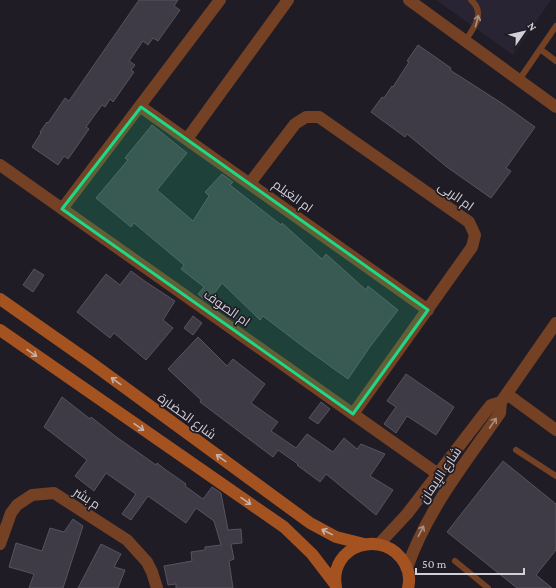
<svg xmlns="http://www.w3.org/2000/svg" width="556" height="588" viewBox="0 0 556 588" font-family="'Crimson Pro',Cairo,serif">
<rect width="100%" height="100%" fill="#1f1c26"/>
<path fill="#292433" d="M 436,0 L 551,0 L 513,55 Z"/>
<path fill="#3f3b46" stroke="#57535f" d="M 139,0 L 178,0 L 174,6 L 180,10 L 158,41 L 153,38 L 148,45 L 143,41 L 129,61 L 135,65 L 131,70 L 134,72 L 113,102 L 110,99 L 105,107 L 102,105 L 86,127 L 89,129 L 68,159 L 64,156 L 58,165 L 32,147 L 41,133 L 40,132 L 47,122 L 48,123 L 65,98 L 69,101 Z
M 418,45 L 451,68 L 450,70 L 503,104 L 535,127 L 506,168 L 511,171 L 491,198 L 447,167 L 407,134 L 405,137 L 371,112 L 382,97 L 384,98 L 392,86 L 393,87 L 409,62 L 407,61 Z
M 152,125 L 187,153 L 157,190 L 193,221 L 209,196 L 205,192 L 222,174 L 233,182 L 230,185 L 281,225 L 282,223 L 322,259 L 326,254 L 366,290 L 368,286 L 398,310 L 369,348 L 348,379 L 305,348 L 263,316 L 260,320 L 222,283 L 208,302 L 198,294 L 204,287 L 181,269 L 184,265 L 134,223 L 131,227 L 96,198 L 128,160 L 125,158 Z
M 34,269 L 44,275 L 33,292 L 23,285 Z
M 131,271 L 146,282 L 175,301 L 163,320 L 173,328 L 146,360 L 114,333 L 110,338 L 77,312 L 106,274 L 120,285 Z
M 193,316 L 202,323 L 193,335 L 184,328 Z
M 198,337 L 227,366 L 233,359 L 265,384 L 251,403 L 278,422 L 271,431 L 296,448 L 307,434 L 333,452 L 344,438 L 357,449 L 361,444 L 385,454 L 370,476 L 393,490 L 376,515 L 326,474 L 320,482 L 297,465 L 298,464 L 278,450 L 273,457 L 200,402 L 201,400 L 168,369 Z
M 406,374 L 454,407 L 436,435 L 407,416 L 396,433 L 384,424 L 396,407 L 387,401 Z
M 62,397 L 90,419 L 91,417 L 115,436 L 156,465 L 157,463 L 166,470 L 186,484 L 185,486 L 203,499 L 212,487 L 221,493 L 228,530 L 241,529 L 242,543 L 231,544 L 234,559 L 229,561 L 233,588 L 176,588 L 176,584 L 168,585 L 164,566 L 192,561 L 191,552 L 205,550 L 205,547 L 221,545 L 214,521 L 196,508 L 186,523 L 148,496 L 131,520 L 122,514 L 136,494 L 106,473 L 94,491 L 75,476 L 87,460 L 44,427 Z
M 321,402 L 330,409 L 318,424 L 309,418 Z
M 503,461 L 556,504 L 556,550 L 536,575 L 552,588 L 517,588 L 447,532 Z
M 73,519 L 83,526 L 63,588 L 29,588 L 34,574 L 9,567 L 16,543 L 42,551 L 50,528 L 64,532 Z
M 101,544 L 121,554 L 114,567 L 125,570 L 118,588 L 78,588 Z"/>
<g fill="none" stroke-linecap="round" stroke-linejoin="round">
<path stroke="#744124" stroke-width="6" d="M 465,41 C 474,28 486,13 471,0
M 540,49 L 556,61
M 519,80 L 556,26
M 516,450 L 556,476
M 455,561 L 488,588"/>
<path stroke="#744124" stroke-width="12" d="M 409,0 L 556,107
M 141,107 L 428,310
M 187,139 L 288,0
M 0,165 L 438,474
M 250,183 L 295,124 L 306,117 L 319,117 L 469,222 L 475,235 L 472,247 L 353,414
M 62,209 L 220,0
M 507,394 L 556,430
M 0,544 L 11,513 L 17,505 L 32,495 L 54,493 L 127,540 L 147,562 L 152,572 L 157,588
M 379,544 L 407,514 L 483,415 L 491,405 L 501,402
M 407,568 C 427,510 466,462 500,413 L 501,402 L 556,323"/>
<path stroke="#a45320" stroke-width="12" d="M 0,299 L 90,362 L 310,523 L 336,537 L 364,544
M 0,330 L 284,527 L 312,554 L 335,584
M 336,587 C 328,545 385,527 405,564 C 409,571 410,580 408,588"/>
</g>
<defs><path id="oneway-shaft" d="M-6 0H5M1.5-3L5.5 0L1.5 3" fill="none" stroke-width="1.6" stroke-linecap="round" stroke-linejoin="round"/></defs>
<g stroke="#a89086">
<use href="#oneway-shaft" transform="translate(477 21) rotate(-75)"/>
<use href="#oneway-shaft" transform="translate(493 423) rotate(-56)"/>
<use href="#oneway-shaft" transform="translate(421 531) rotate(-63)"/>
</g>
<g stroke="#c6b1a8">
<use href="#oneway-shaft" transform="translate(32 353) rotate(35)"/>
<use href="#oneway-shaft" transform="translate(116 381) rotate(-144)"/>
<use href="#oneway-shaft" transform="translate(139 427) rotate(35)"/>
<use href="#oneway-shaft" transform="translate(221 458) rotate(-144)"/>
<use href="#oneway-shaft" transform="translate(246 501) rotate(35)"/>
<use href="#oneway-shaft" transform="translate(327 532) rotate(-154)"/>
</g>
<path fill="#1ed888" fill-opacity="0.2" stroke="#1ed888" stroke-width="3" stroke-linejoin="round" d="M 141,107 L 428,310 L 353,414 L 62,209 Z"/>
<g text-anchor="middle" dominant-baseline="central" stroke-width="3.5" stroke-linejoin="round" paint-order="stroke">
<g font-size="13" fill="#d2d0d6" stroke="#1f1c26">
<text transform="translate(293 196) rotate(36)">ام الغيلم</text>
<text transform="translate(456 196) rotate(35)">ام الربى</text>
<text transform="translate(227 308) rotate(35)">ام الصوف</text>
<text transform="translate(187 416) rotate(36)">شارع الحضارة</text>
<text transform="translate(440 475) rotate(-56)">شارع الإيمان</text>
<text transform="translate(87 498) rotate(33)">م بشر</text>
</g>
</g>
<g transform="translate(524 32) rotate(56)" stroke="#1f1c26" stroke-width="3" paint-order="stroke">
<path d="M0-3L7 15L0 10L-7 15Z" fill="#d2d0d6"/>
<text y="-6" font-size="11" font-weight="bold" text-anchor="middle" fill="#d2d0d6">N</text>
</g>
<path d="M416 568v6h108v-6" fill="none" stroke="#d2d0d6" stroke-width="2"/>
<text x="422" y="568" font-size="12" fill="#d2d0d6" stroke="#1f1c26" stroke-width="3" paint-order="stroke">50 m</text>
</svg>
